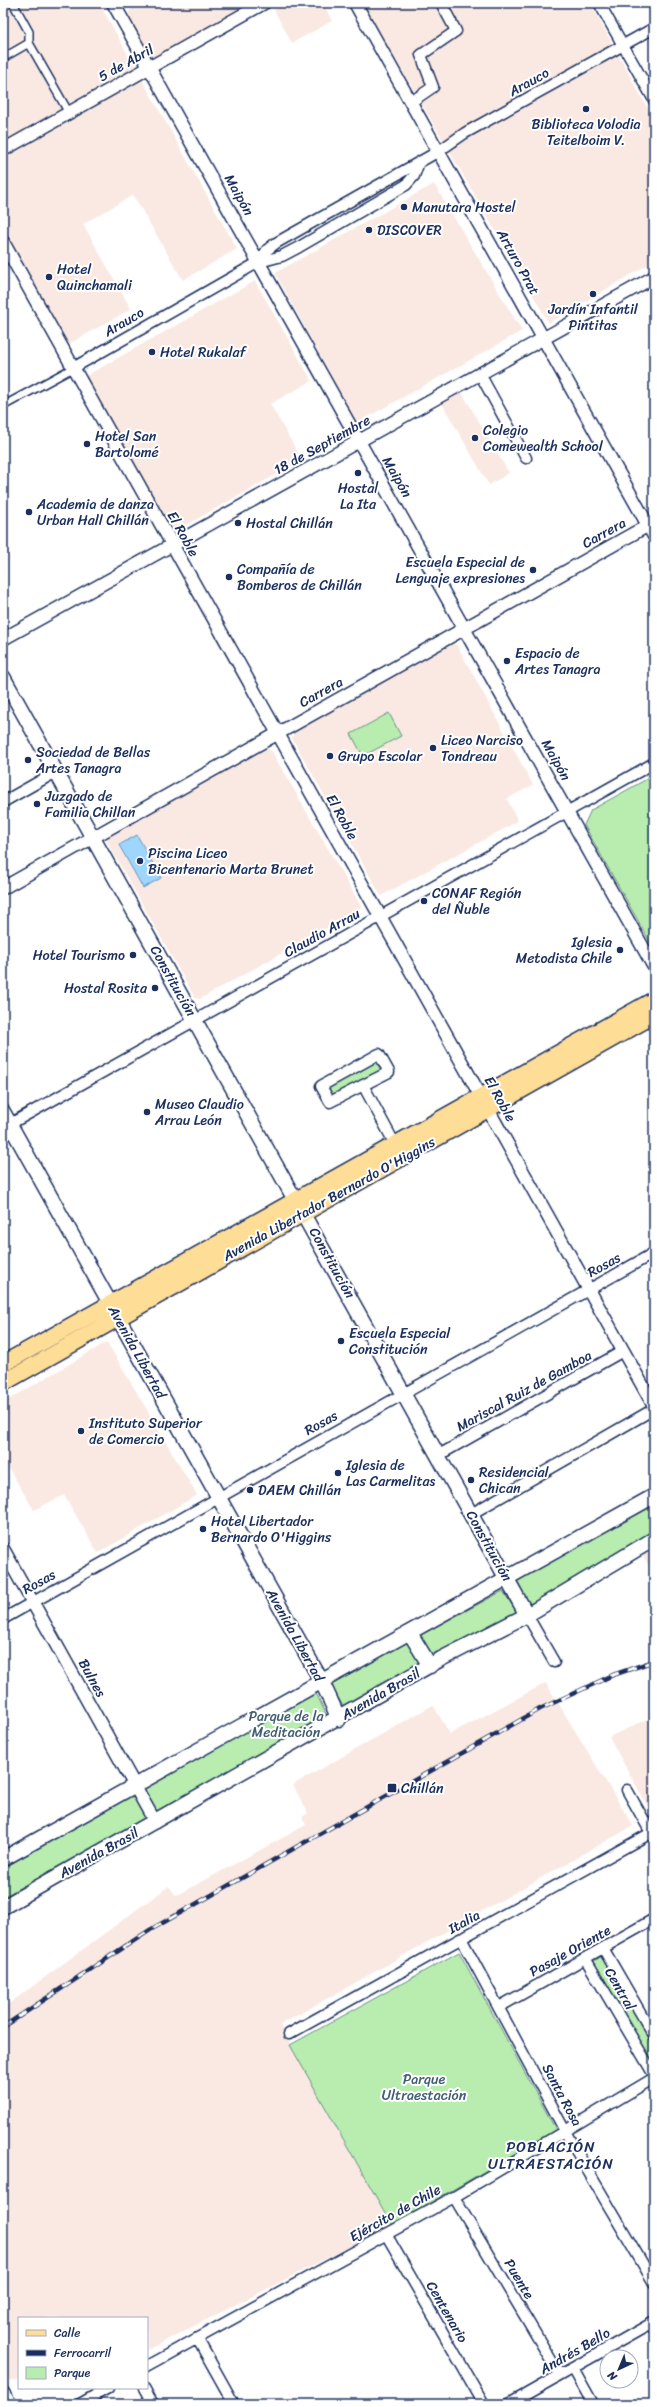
<svg xmlns="http://www.w3.org/2000/svg" width="657" height="2407" viewBox="0 0 657 2407" font-family="Sriracha,sans-serif">
<rect width="100%" height="100%" fill="#fff"/>
<filter id="ink" filterUnits="userSpaceOnUse"><feTurbulence type="fractalNoise" baseFrequency=".025" numOctaves="2"/><feDisplacementMap in="SourceGraphic" scale="8" xChannelSelector="R" yChannelSelector="G"/><feConvolveMatrix kernelMatrix="1 2 1 2 8 2 1 2 1" color-interpolation-filters="sRGB"/></filter>
<g filter="url(#ink)">
<path fill="#f9e9e2" d="M 3,3 L 99,3 L 237,249 L 183,280 L 133,195 L 83,224 L 131,309 L 65,346 L 3,234 Z
M 133,3 L 250,3 L 148,60 L 126,20 Z
M 287,3 L 323,3 L 332,21 L 292,43 L 274,10 Z
M 363,3 L 590,3 L 654,120 L 654,261 L 549,323 Z
M 434,184 L 522,331 L 357,423 L 275,273 Z
M 255,281 L 312,381 L 270,404 L 302,460 L 172,533 L 84,377 Z
M 461,391 L 509,473 L 489,485 L 441,402 Z
M 451,643 L 457,645 L 533,785 L 507,799 L 518,821 L 381,896 L 292,738 L 294,732 Z
M 265,748 L 271,750 L 361,906 L 359,910 L 200,999 L 195,998 L 107,842 L 108,834 Z
M 107,1342 L 197,1495 L 98,1553 L 64,1495 L 34,1510 L 3,1459 L 3,1403 Z
M 654,1548 L 654,1575 L 642,1554 Z
M 546,1683 L 633,1826 L 280,2025 L 392,2225 L 147,2350 L 147,2318 L 19,2318 L 19,2379 L 3,2382 L 3,2008 L 169,1886 L 176,1896 L 306,1825 L 302,1817 L 308,1813 L 293,1785 L 433,1705 L 450,1734 Z
M 654,1716 L 654,1818 L 609,1737 Z"/>
<path fill="#b8edaf" stroke="#6a8e86" d="M 389,713 L 401,736 L 363,756 L 351,734 Z
M 654,775 L 654,949 L 584,825 L 591,810 Z
M 378,1057 L 386,1071 L 331,1100 L 323,1087 Z
M 654,1501 L 654,1533 L 530,1605 L 516,1579 Z
M 503,1591 L 517,1613 L 344,1708 L 330,1683 Z
M 315,1691 L 328,1718 L 156,1814 L 141,1789 Z
M 133,1794 L 148,1818 L 3,1897 L 3,1864 Z
M 459,1952 L 556,2130 L 392,2225 L 290,2045 Z
M 602,1956 L 654,2044 L 654,2071 L 591,1963 Z"/>
<path fill="#9ed6fd" stroke="#6a93bd" d="M 137,835 L 161,878 L 143,888 L 119,845 Z"/>
<g fill="none" stroke-linecap="round" stroke-linejoin="round">
<g stroke="#1b2f5e" stroke-width="10">
<path id="pedestrian" d="M 13,3 L 29,32 L 29,43
M 3,58 L 29,43 L 69,113
M 3,406 L 73,368"/>
</g>
<g stroke="#1b2f5e" stroke-width="13">
<path id="minor" d="M 599,3 L 654,100
M 411,102 L 433,87 L 421,55 L 456,31 L 441,3
M 259,262 L 267,250 L 276,243 L 439,151 L 465,133 L 654,28
M 73,368 L 259,262 L 282,256 L 299,247 L 406,185 L 414,176 L 419,162
M 480,374 L 526,458
M 3,802 L 56,772
M 379,1054 L 389,1072 L 330,1102 L 321,1086 Z
M 363,1085 L 396,1146
M 3,1128 L 654,763
M 439,1455 L 623,1351
M 471,1514 L 654,1409
M 527,1615 L 554,1662
M 3,1619 L 654,1253
M 627,1790 L 654,1838
M 462,1940 L 571,2142 L 654,2283
M 603,1948 L 654,2036
M 585,1958 L 654,2075
M 499,2007 L 654,1919
M 289,2034 L 651,1833
M 454,2197 L 560,2375
M 386,2234 L 484,2404
M 197,2338 L 234,2404
M 147,2366 L 454,2197 L 654,2078
M 573,2368 L 593,2404
M 144,2388 L 153,2404
M 3,2391 L 12,2404
M 80,2404 L 108,2388
M 509,2404 L 654,2322"/>
</g>
<g stroke="#1b2f5e" stroke-width="15">
<path id="tertiary" d="M 113,3 L 654,967
M 355,3 L 654,536
M 3,150 L 264,3
M 3,242 L 654,1406
M 3,639 L 654,277
M 3,888 L 654,522
M 3,1549 L 155,1822"/>
</g>
<g stroke="#1b2f5e" stroke-width="17">
<path id="secondary" d="M 3,677 L 527,1615
M 3,1112 L 322,1682 L 339,1719
M 410,1633 L 430,1666
M 3,1859 L 654,1496
M 3,1907 L 441,1659 L 527,1615 L 654,1539"/>
</g>
<g stroke="#1b2f5e" stroke-width="19">
<path id="primary" d="M 3,1364 L 654,1000
M 3,1383 L 654,1015"/>
</g>
<use href="#pedestrian" stroke="#fff" stroke-width="7"/>
<use href="#minor" stroke="#fff" stroke-width="10"/>
<use href="#tertiary" stroke="#fff" stroke-width="12"/>
<use href="#secondary" stroke="#fff" stroke-width="14"/>
<use href="#primary" stroke="#fedd96" stroke-width="16"/>
<g stroke="#1b2f5e" stroke-width="4.5">
<path id="rail" d="M 3,2027 L 150,1930 L 540,1709 L 613,1675 L 654,1661"/>
</g>
<use href="#rail" stroke="#fff" stroke-width="3" stroke-dasharray="9" stroke-linecap="butt"/>
</g>
</g>
<g fill="#1b2f5e" stroke="#fff" stroke-width="1.5">
<circle cx="586" cy="109" r="4"/>
<circle cx="404" cy="207" r="4"/>
<circle cx="369" cy="230" r="4"/>
<circle cx="49" cy="277" r="4"/>
<circle cx="593" cy="294" r="4"/>
<circle cx="152" cy="352" r="4"/>
<circle cx="475" cy="438" r="4"/>
<circle cx="87" cy="444" r="4"/>
<circle cx="358" cy="473" r="4"/>
<circle cx="29" cy="512" r="4"/>
<circle cx="238" cy="523" r="4"/>
<circle cx="533" cy="570" r="4"/>
<circle cx="229" cy="577" r="4"/>
<circle cx="507" cy="661" r="4"/>
<circle cx="433" cy="748" r="4"/>
<circle cx="330" cy="756" r="4"/>
<circle cx="28" cy="760" r="4"/>
<circle cx="37" cy="804" r="4"/>
<circle cx="140" cy="861" r="4"/>
<circle cx="424" cy="901" r="4"/>
<circle cx="620" cy="950" r="4"/>
<circle cx="133" cy="955" r="4"/>
<circle cx="155" cy="988" r="4"/>
<circle cx="147" cy="1112" r="4"/>
<circle cx="341" cy="1341" r="4"/>
<circle cx="81" cy="1431" r="4"/>
<circle cx="338" cy="1473" r="4"/>
<circle cx="471" cy="1480" r="4"/>
<circle cx="250" cy="1490" r="4"/>
<circle cx="203" cy="1529" r="4"/>
<rect x="387" y="1783" width="10" height="10" rx="2"/>
</g>
<g text-anchor="middle" dominant-baseline="central" stroke-width="4" stroke-linejoin="round" paint-order="stroke">
<g font-size="14" fill="#1b2f5e" stroke="#fff">
<text transform="translate(126 63) rotate(-29)">5 de Abril</text>
<text transform="translate(529 82) rotate(-29)">Arauco</text>
<text transform="translate(239 195) rotate(61)">Maipón</text>
<text transform="translate(518 262) rotate(61)">Arturo Prat</text>
<text transform="translate(124 322) rotate(-30)">Arauco</text>
<text transform="translate(322 445) rotate(-29)">18 de Septiembre</text>
<text transform="translate(397 477) rotate(60)">Maipón</text>
<text transform="translate(604 533) rotate(-29)">Carrera</text>
<text transform="translate(183 534) rotate(61)">El Roble</text>
<text transform="translate(321 692) rotate(-29)">Carrera</text>
<text transform="translate(556 760) rotate(61)">Maipón</text>
<text transform="translate(342 817) rotate(61)">El Roble</text>
<text transform="translate(322 933) rotate(-29)">Claudio Arrau</text>
<text transform="translate(173 981) rotate(61)">Constitución</text>
<text transform="translate(500 1099) rotate(61)">El Roble</text>
<text transform="translate(329 1199) rotate(-29)">Avenida Libertador Bernardo O'Higgins</text>
<text transform="translate(332 1263) rotate(61)">Constitución</text>
<text transform="translate(604 1265) rotate(-29)">Rosas</text>
<text transform="translate(137 1352) rotate(61)">Avenida Libertad</text>
<text transform="translate(524 1391) rotate(-29)">Mariscal Ruiz de Gamboa</text>
<text transform="translate(321 1423) rotate(-29)">Rosas</text>
<text transform="translate(489 1546) rotate(61)">Constitución</text>
<text transform="translate(39 1582) rotate(-29)">Rosas</text>
<text transform="translate(295 1635) rotate(61)">Avenida Libertad</text>
<text transform="translate(92 1678) rotate(61)">Bulnes</text>
<text transform="translate(381 1694) rotate(-30)">Avenida Brasil</text>
<text transform="translate(99 1853) rotate(-29)">Avenida Brasil</text>
<text transform="translate(464 1922) rotate(-29)">Italia</text>
<text transform="translate(570 1951) rotate(-29)">Pasaje Oriente</text>
<text transform="translate(620 1989) rotate(60)">Central</text>
<text transform="translate(562 2095) rotate(62)">Santa Rosa</text>
<text transform="translate(395 2213) rotate(-29)">Ejército de Chile</text>
<text transform="translate(519 2279) rotate(59)">Puente</text>
<text transform="translate(447 2312) rotate(60)">Centenario</text>
<text transform="translate(575 2351) rotate(-30)">Andrés Bello</text>
</g>
<g font-size="14" fill="#1b2f5e" stroke="#fff" text-anchor="start">
<text x="586" y="124" text-anchor="middle">Biblioteca Volodia<tspan x="586" dy="16">Teitelboim V.</tspan></text>
<text x="412" y="207">Manutara Hostel</text>
<text x="377" y="230">DISCOVER</text>
<text x="57" y="269">Hotel<tspan x="57" dy="16">Quinchamali</tspan></text>
<text x="593" y="309" text-anchor="middle">Jardín Infantil<tspan x="593" dy="16">Pintitas</tspan></text>
<text x="160" y="352">Hotel Rukalaf</text>
<text x="483" y="430">Colegio<tspan x="483" dy="16">Comewealth School</tspan></text>
<text x="95" y="436">Hotel San<tspan x="95" dy="16">Bartolomé</tspan></text>
<text x="358" y="488" text-anchor="middle">Hostal<tspan x="358" dy="16">La Ita</tspan></text>
<text x="37" y="504">Academia de danza<tspan x="37" dy="16">Urban Hall Chillán</tspan></text>
<text x="246" y="523">Hostal Chillán</text>
<text x="525" y="562" text-anchor="end">Escuela Especial de<tspan x="525" dy="16">Lenguaje expresiones</tspan></text>
<text x="237" y="569">Compañía de<tspan x="237" dy="16">Bomberos de Chillán</tspan></text>
<text x="515" y="653">Espacio de<tspan x="515" dy="16">Artes Tanagra</tspan></text>
<text x="441" y="740">Liceo Narciso<tspan x="441" dy="16">Tondreau</tspan></text>
<text x="36" y="752">Sociedad de Bellas<tspan x="36" dy="16">Artes Tanagra</tspan></text>
<text x="338" y="756">Grupo Escolar</text>
<text x="45" y="796">Juzgado de<tspan x="45" dy="16">Familia Chillan</tspan></text>
<text x="148" y="853">Piscina Liceo<tspan x="148" dy="16">Bicentenario Marta Brunet</tspan></text>
<text x="432" y="893">CONAF Región<tspan x="432" dy="16">del Ñuble</tspan></text>
<text x="612" y="942" text-anchor="end">Iglesia<tspan x="612" dy="16">Metodista Chile</tspan></text>
<text x="125" y="955" text-anchor="end">Hotel Tourismo</text>
<text x="147" y="988" text-anchor="end">Hostal Rosita</text>
<text x="155" y="1104">Museo Claudio<tspan x="155" dy="16">Arrau León</tspan></text>
<text x="349" y="1333">Escuela Especial<tspan x="349" dy="16">Constitución</tspan></text>
<text x="89" y="1423">Instituto Superior<tspan x="89" dy="16">de Comercio</tspan></text>
<text x="346" y="1465">Iglesia de<tspan x="346" dy="16">Las Carmelitas</tspan></text>
<text x="479" y="1472">Residencial<tspan x="479" dy="16">Chican</tspan></text>
<text x="258" y="1490">DAEM Chillán</text>
<text x="211" y="1521">Hotel Libertador<tspan x="211" dy="16">Bernardo O'Higgins</tspan></text>
<text x="401" y="1788">Chillán</text>
</g>
<g font-size="14" fill="#425e72" stroke="#fff">
<text x="286" y="1716">Parque de la<tspan x="286" dy="16">Meditación</tspan></text>
<text x="424" y="2079">Parque<tspan x="424" dy="16">Ultraestación</tspan></text>
</g>
<g font-size="15" letter-spacing="1" fill="#1b2f5e" stroke="#fff">
<text x="551" y="2147">POBLACIÓN<tspan x="551" dy="17">ULTRAESTACIÓN</tspan></text>
</g>
</g>
<rect width="657" height="2407" fill="none" stroke="#fff" stroke-width="16"/>
<rect x="8" y="8" width="641" height="2391" fill="none" stroke="#1b2f5e" stroke-width="1.5" filter="url(#ink)"/>
<rect x="18" y="2317" width="130" height="72" fill="#ffffff" stroke="#a4acbf"/>
<rect x="26" y="2330" width="20" height="6" fill="#fedd96" stroke="#a4acbf"/>
<text x="54" y="2337" font-size="12" fill="#1b2f5e">Calle</text>
<rect x="26" y="2350" width="20" height="6" fill="#1b2f5e" stroke="#a4acbf"/>
<text x="54" y="2357" font-size="12" fill="#1b2f5e">Ferrocarril</text>
<rect x="26" y="2367" width="20" height="12" fill="#b8edaf" stroke="#a4acbf"/>
<text x="54" y="2377" font-size="12" fill="#1b2f5e">Parque</text>
<g transform="translate(619 2369) rotate(224)"><circle r="19" fill="#ffffff" stroke="#a4acbf"/>
<path d="M0-3L7 15L0 10L-7 15Z" fill="#1b2f5e"/>
<text y="-6" font-size="11" font-weight="bold" text-anchor="middle" fill="#1b2f5e">N</text>
</g>
</svg>
